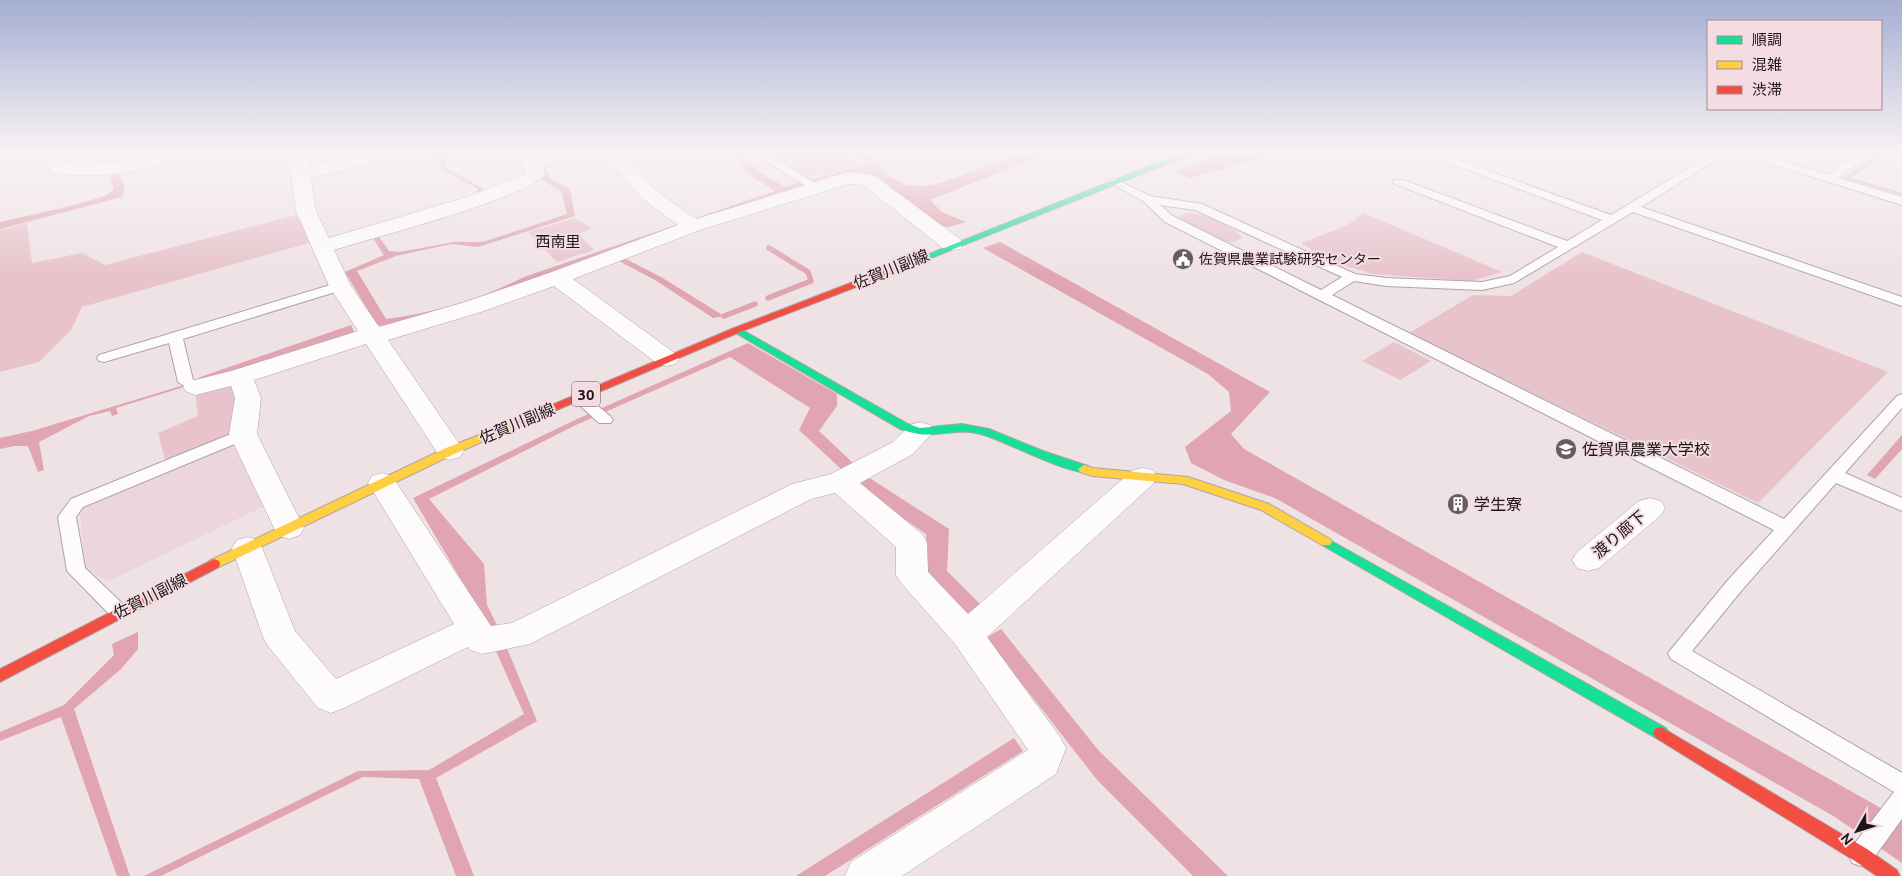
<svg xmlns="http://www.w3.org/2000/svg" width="1902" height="876" viewBox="0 0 1902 876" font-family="Ubuntu,'Noto Sans JP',sans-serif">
<rect width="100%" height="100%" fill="#efe2e5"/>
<path fill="#edd6db" d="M 241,437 L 275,501 L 109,581 L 84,568 L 80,505 Z"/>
<path fill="#e8c3cc" d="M 762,153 L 843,153 L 856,160 L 859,166 L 807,179 Z
M 1188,212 C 1207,216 1229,224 1243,238 C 1239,239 1235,242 1232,242 C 1218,241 1188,226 1179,216 Z
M 1364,213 L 1502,272 L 1472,281 L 1374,274 L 1332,262 L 1301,243 L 1346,226 Z
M 296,215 L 312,242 L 82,307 L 71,330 L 39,362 L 0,372 L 0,230 L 27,223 L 32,263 L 82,253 L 105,265 Z
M 575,218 L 592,228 L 579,234 L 594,250 L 557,262 L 528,232 Z
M 1582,252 L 1888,372 L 1758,503 L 1409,333 L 1473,295 L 1511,296 Z
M 1394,342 L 1431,361 L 1400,380 L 1362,361 Z
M 230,381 L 239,400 L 234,434 L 166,463 L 158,433 L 198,416 L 195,391 Z"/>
<path fill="#e0a4b3" d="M 436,153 L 445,153 L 446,168 L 485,190 L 475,195 L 478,189 L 441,169 Z
M 532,153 L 540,153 L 550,178 L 570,189 L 575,216 L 478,247 L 451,244 L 396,256 L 357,271 L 386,319 C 434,313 481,299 524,277 L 775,191 L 747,173 L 738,156 L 733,153 L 743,154 L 759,172 L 785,187 L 798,183 L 807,186 L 503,292 L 385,326 L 377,325 L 345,272 L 384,255 L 371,235 L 377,234 L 389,251 L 400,252 L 454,242 L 483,242 L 567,214 L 562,192 L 539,178 Z
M 854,153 C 865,153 883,162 886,174 L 905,185 L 925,186 L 941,183 L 1019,153 L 1049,153 L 930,200 L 942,212 L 966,222 L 949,227 L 936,225 L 873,177 L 814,185 L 809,180 L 866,165 L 867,162 Z
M 1222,153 L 1279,153 L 1190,178 L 1175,171 Z
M 1878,153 L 1884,153 L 1851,178 L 1902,193 L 1902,195 L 1844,178 Z
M 116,169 L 125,186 L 122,197 L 0,229 L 0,222 L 67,207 L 105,196 L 114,189 L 109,171 Z
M 1000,242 L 1270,392 L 1231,434 L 1244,449 L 1902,820 L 1902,863 L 1835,817 L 1275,498 L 1224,480 L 1191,463 L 1185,447 L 1231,411 L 1229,392 L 1208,374 L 983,248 Z
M 622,257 L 661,277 L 724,316 L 713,318 L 655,280 L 615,259 Z
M 351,325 L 355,334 L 116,408 L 118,414 L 112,416 L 110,411 L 89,416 L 39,442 L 44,470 L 38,472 L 28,446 L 14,446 L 0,449 L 0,438 L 32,431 L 184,385 L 203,376 Z
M 748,343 L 837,394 L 837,406 L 819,431 L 868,477 L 949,529 L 947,571 L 981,605 L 966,615 L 928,574 L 926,534 L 868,494 L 799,430 L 810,408 L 730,357 L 578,424 L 429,499 L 484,564 L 487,605 L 499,629 L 488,631 L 474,602 L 413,498 L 575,420 Z
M 1902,435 L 1902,449 L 1875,479 L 1867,475 Z
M 1001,629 L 1099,751 L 1228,876 L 1193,876 L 1098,781 L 986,638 Z
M 138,632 L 138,649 L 121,669 L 74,709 L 130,876 L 117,876 L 61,717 L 0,741 L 0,732 L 64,705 L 114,655 L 112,644 Z
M 506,646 L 537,721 L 436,778 L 474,876 L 456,876 L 419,779 L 363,777 L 161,876 L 144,876 L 358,771 L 429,770 L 524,714 L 495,649 Z
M 1014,738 L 1023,751 L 825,876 L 796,876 Z"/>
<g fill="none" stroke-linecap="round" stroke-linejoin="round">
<path stroke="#e0a4b3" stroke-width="5.5" d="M 768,298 L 811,281 L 808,272 L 769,248
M 724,316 L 755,304"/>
<g stroke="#aea4a6" stroke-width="2">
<path id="lane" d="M 752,153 L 765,153 L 823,188 L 821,190 L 813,190 Z
M 1423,153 L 1439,153 L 1611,215 L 1714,153 L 1727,153 L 1641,207 L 1902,297 L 1902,306 L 1633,212 L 1514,283 L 1482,290 L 1386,286 L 1354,281 L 1332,295 L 1784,519 L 1897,396 L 1902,394 L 1902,408 L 1845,473 L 1902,498 L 1902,511 L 1836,483 L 1742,590 L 1692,651 L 1902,773 L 1902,819 L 1870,863 L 1861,866 L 1852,863 L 1849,855 L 1852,847 L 1894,792 L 1671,659 L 1668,653 L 1728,580 L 1774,530 L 1165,222 L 1143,201 L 1109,182 L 1115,179 L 1150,196 L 1202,204 L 1355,274 L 1386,278 L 1482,282 L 1510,276 L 1558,247 L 1395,184 L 1393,182 L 1395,180 L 1403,180 L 1567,241 L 1602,220 ZM 1160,205 L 1195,210 L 1342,277 L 1321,290 L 1173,216 Z
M 1737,153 L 1755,153 L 1829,175 L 1858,153 L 1870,153 L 1839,178 L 1902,197 L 1902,205 Z
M 340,282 L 347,286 L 345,289 L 183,339 L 193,380 L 204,387 L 201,390 L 191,390 L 178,382 L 169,343 L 104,362 L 99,361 L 97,358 L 99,355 Z
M 579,392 L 584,394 L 611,417 L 613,420 L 611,423 L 599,423 L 574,400 L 571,397 L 574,394 Z
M 243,429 L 249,430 L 251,434 L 249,438 L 83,507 L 76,517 L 85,568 L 126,607 L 129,612 L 126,617 L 119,619 L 112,617 L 67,571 L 58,517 L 71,499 Z"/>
</g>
<g stroke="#aea4a6" stroke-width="1">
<path id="street" d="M 44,153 L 62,153 L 65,163 C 95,170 126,159 155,154 C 167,152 179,153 191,153 L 188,157 C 143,168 97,183 50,171 Z
M 261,153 C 277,153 303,148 309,167 L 364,153 L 396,153 L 393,157 L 311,178 L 316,211 L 329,238 L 467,197 L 523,175 L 526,173 L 516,153 L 534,153 L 537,156 L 549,153 L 582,153 L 579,157 L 542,166 L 545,174 C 530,197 370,239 334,250 L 351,286 L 379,327 L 465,302 L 549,273 L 678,225 L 641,198 L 620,172 L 597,153 L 618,153 L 634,164 L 655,190 L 696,219 L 841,174 C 852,171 864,173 875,176 L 960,239 L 963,244 L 960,249 L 952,250 L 944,249 L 863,185 L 849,184 L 700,230 L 573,279 L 676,354 L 679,359 L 676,364 L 667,366 L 658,364 L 554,286 L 481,312 L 388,340 L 464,451 L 460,457 L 450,460 L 440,457 L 366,344 L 254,380 L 261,398 L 257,434 L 304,528 L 300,535 L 289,539 L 278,535 L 274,528 L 229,434 L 235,398 L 231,386 L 196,395 L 187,392 L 183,387 L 187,382 L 231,371 L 358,331 L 329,286 L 296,211 L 290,166 L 282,160 L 264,157 Z
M 920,422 L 930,425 L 934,431 L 913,454 L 860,483 L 923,535 L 927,543 L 928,572 L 968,614 L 1133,470 L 1143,468 L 1153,470 L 1157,477 L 1153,484 L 987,637 L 1060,737 L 1066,748 L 1056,774 L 902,876 L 845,876 L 851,862 L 1028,750 L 955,644 L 901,583 L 896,575 L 896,547 L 835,493 L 811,499 L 530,644 L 482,654 L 470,650 L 468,647 L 344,708 L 331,713 L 318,708 L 268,646 L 263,637 L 232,548 L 237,540 L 248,537 L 259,540 L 295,631 L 336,679 L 454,624 L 368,483 L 372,476 L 382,473 L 392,476 L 491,626 L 512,623 L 792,484 L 831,474 L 893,442 L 910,425 Z
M 1650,498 L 1661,501 L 1665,508 L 1661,515 L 1599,568 L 1588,571 L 1577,568 L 1572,560 L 1577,552 L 1639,501 Z"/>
</g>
<g stroke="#aea4a6" stroke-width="2">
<path id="fast" d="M 1183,153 L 1194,153 L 926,260 L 920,260 L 919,258 Z
M 737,327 L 908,424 L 920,428 L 962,424 L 989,429 L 1043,451 L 1088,466 L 1090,469 L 1088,472 C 1072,476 1006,442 987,436 C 961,426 942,437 919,434 C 913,433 906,431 900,429 L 734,332 L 732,330 Z
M 1326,538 L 1666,728 L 1669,733 L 1666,738 L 1661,739 L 1656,738 L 1322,545 L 1320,542 L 1322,539 Z"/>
</g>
<g stroke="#aea4a6" stroke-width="2">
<path id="slow" d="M 520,419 L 524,420 L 526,422 L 524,424 L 454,454 L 219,567 L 209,567 L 208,564 L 209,561 L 446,448 Z
M 1084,465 L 1093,468 L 1188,477 L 1269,504 L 1330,539 L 1332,542 L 1330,545 L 1322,545 L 1261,510 L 1183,484 L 1092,476 L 1080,472 L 1078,469 Z"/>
</g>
<g stroke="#aea4a6" stroke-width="2">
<path id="jam" d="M 923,255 L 926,256 L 926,260 L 740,332 L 524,424 L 516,424 L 514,422 L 516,420 L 734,328 Z
M 214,559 L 219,561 L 220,564 L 219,567 L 0,682 L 0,669 Z
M 1661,727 L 1867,849 L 1897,870 L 1900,876 L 1877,876 L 1855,861 L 1656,738 L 1653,733 L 1656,728 Z"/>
</g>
<use href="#lane" fill="#fdfbfb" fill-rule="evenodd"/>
<use href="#street" fill="#fdfbfb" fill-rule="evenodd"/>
<use href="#fast" fill="#16e098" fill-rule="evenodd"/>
<use href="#slow" fill="#ffcf43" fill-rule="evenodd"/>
<use href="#jam" fill="#f24e42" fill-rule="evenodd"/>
</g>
<linearGradient id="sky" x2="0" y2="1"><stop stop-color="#a5aed3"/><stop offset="0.55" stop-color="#f8f2f3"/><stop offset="1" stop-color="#f8f2f3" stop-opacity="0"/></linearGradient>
<rect width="1902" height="276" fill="url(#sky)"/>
<defs>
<g id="civic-disc" transform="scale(1.125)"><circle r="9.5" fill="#665d5f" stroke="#f4dde2"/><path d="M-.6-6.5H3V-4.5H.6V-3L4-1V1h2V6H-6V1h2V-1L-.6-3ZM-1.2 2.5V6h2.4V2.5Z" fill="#fff"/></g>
<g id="university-disc" transform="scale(1.125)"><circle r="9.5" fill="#665d5f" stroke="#f4dde2"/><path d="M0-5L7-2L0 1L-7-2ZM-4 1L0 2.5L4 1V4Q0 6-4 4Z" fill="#fff"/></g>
<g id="building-disc" transform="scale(1.125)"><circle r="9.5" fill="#665d5f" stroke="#f4dde2"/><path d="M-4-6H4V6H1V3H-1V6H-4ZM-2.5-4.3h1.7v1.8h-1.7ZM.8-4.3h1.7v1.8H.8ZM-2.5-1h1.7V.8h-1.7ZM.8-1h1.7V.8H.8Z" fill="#fff"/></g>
</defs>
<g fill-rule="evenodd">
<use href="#civic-disc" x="1183" y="259"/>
<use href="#university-disc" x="1566" y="449"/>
<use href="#building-disc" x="1458" y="504"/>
</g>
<g text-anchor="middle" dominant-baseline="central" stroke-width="4" stroke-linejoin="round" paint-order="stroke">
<g font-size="14" fill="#1d1517" stroke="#f4dde2" text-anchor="start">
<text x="1199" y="259">佐賀県農業試験研究センター</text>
</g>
<g font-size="15" fill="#1d1517" stroke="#f4dde2">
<text x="558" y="241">西南里</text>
</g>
<rect fill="#f4dde2" stroke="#5e5154" stroke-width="1" x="572" y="381.5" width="28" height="25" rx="4"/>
<g font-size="15" font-weight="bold" fill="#1d1517">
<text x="586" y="394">30</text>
</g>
<g font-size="16" fill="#1d1517" stroke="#f4dde2">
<text transform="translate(891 269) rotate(-22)">佐賀川副線</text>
<text transform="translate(517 423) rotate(-23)">佐賀川副線</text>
<text transform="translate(1619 534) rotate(-40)">渡り廊下</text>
<text transform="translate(150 596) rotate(-27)">佐賀川副線</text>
</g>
<g font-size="16" fill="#1d1517" stroke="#f4dde2" text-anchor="start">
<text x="1582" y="449">佐賀県農業大学校</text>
<text x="1474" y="504">学生寮</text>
</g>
</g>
<rect x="1707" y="20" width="175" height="90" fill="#f4dde2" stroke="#9e8d91"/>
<rect x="1717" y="36" width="25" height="8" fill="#16e098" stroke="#9e8d91"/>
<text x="1752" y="45" font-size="15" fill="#1d1517">順調</text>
<rect x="1717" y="61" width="25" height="8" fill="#ffcf43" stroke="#9e8d91"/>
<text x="1752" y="70" font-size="15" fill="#1d1517">混雑</text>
<rect x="1717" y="86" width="25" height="8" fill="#f24e42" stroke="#9e8d91"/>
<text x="1752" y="95" font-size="15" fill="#1d1517">渋滞</text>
<g transform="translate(1857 831) rotate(231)" stroke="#f4dde2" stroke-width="4" paint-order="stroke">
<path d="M0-4L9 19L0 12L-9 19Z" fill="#1d1517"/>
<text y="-8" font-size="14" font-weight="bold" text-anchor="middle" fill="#1d1517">N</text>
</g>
</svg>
